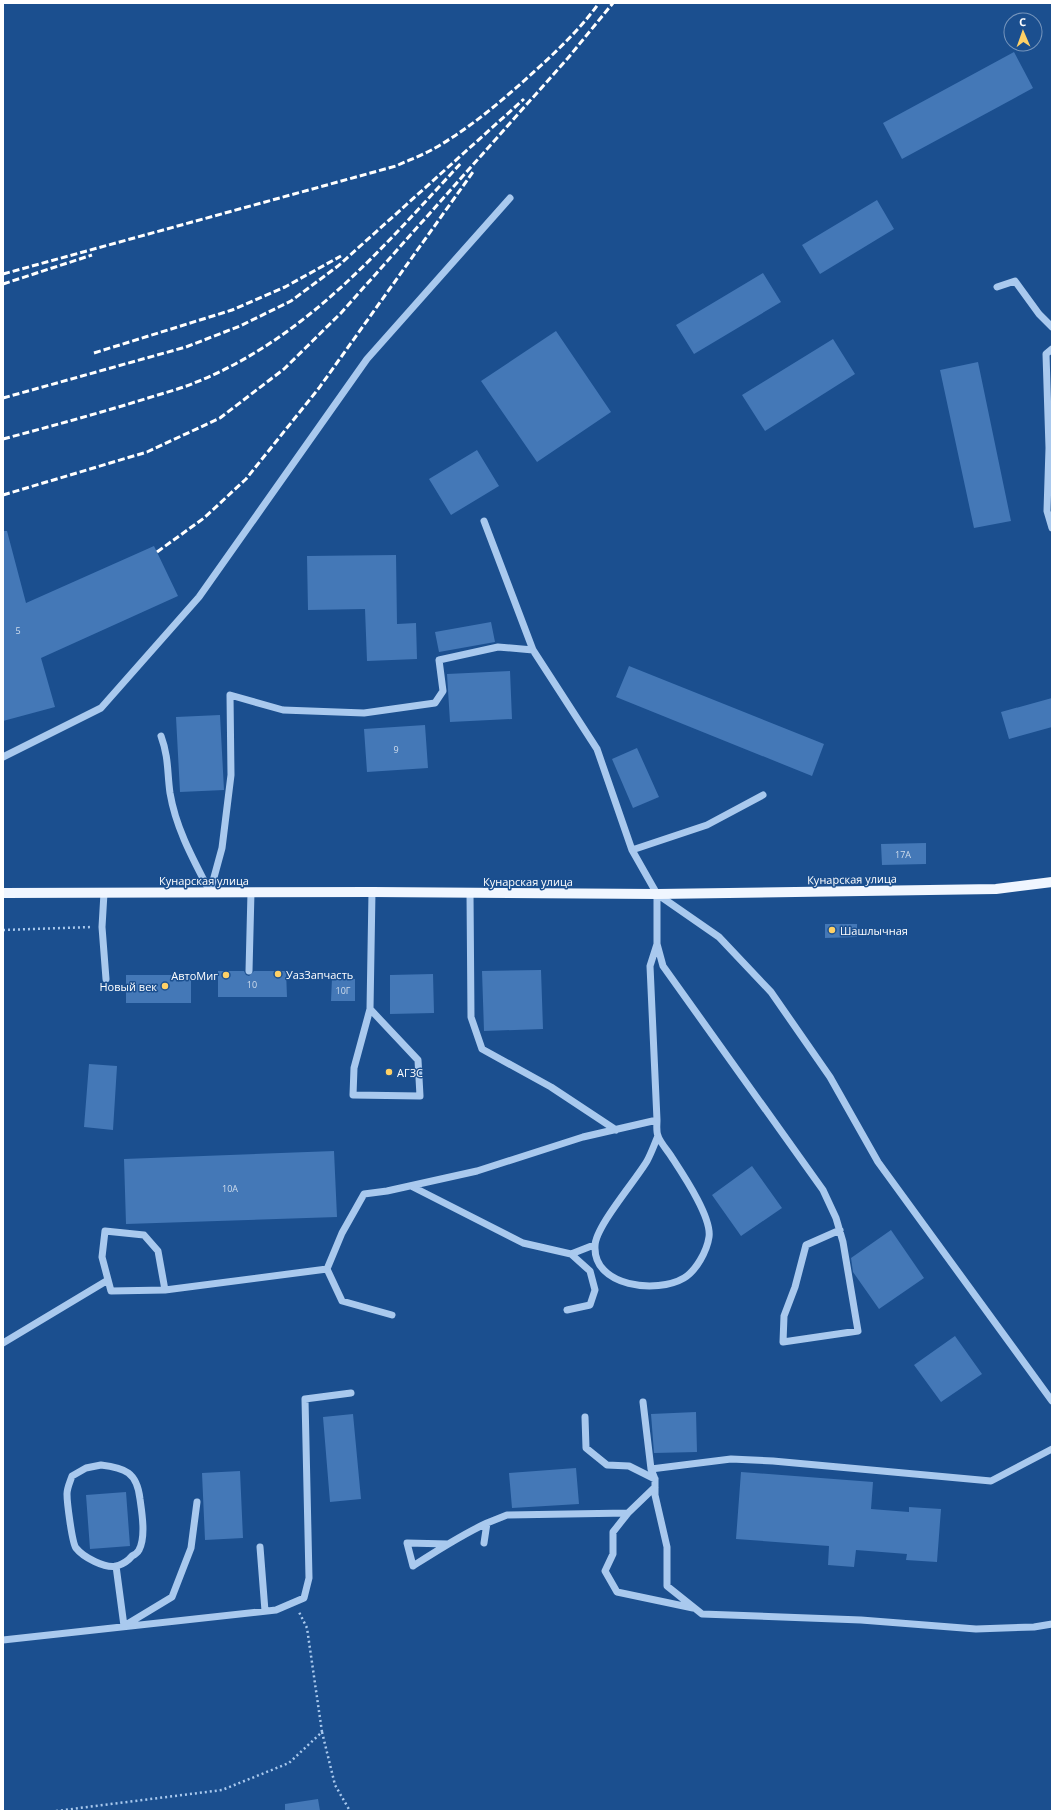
<svg xmlns="http://www.w3.org/2000/svg" width="1055" height="1814" viewBox="0 0 1055 1814" font-family="'Open Sans',sans-serif">
<rect width="100%" height="100%" fill="#1b4f8f"/>
<path fill="#4478b7" d="M 1014,52 L 1033,88 L 902,159 L 883,123 Z
M 877,200 L 894,229 L 820,274 L 802,245 Z
M 763,273 L 781,302 L 694,354 L 676,325 Z
M 556,331 L 611,412 L 537,462 L 481,381 Z
M 833,339 L 855,374 L 765,431 L 742,395 Z
M 978,362 L 1011,521 L 974,528 L 940,370 Z
M 477,450 L 499,486 L 451,515 L 429,479 Z
M 3,531 L 7,531 L 26,603 L 154,546 L 178,596 L 41,658 L 55,707 L 3,721 Z
M 396,555 L 397,624 L 416,623 L 417,659 L 367,661 L 365,609 L 308,610 L 307,556 Z
M 491,622 L 495,642 L 439,652 L 435,632 Z
M 629,666 L 824,744 L 812,776 L 616,697 Z
M 510,671 L 512,719 L 450,722 L 447,674 Z
M 1052,698 L 1052,727 L 1009,739 L 1001,712 Z
M 220,715 L 224,790 L 180,792 L 176,717 Z
M 425,725 L 428,768 L 367,772 L 364,729 Z
M 637,748 L 659,797 L 633,808 L 612,759 Z
M 926,843 L 926,864 L 882,865 L 881,844 Z
M 825,924 L 857,924 L 857,937 L 825,938 Z
M 541,970 L 543,1029 L 484,1031 L 482,971 Z
M 218,971 L 244,971 L 246,975 L 249,976 L 254,971 L 286,971 L 287,997 L 218,997 Z
M 433,974 L 434,1013 L 390,1014 L 390,975 Z
M 126,975 L 191,975 L 191,1003 L 126,1003 Z
M 332,978 L 355,979 L 355,1001 L 331,1001 Z
M 89,1064 L 117,1066 L 113,1130 L 84,1127 Z
M 334,1151 L 337,1217 L 126,1224 L 124,1159 Z
M 752,1166 L 782,1208 L 741,1236 L 712,1195 Z
M 891,1230 L 924,1278 L 879,1309 L 853,1272 L 851,1258 Z
M 955,1336 L 982,1374 L 941,1402 L 914,1365 Z
M 696,1412 L 697,1452 L 654,1453 L 651,1414 Z
M 353,1414 L 361,1499 L 330,1502 L 323,1417 Z
M 576,1468 L 579,1504 L 512,1508 L 509,1473 Z
M 240,1471 L 243,1538 L 205,1540 L 202,1473 Z
M 741,1472 L 873,1482 L 871,1509 L 909,1512 L 909,1507 L 941,1509 L 937,1562 L 906,1560 L 907,1554 L 856,1550 L 854,1567 L 828,1565 L 829,1546 L 736,1539 Z
M 126,1492 L 130,1546 L 90,1549 L 86,1495 Z
M 318,1799 L 320,1811 L 285,1811 L 285,1804 Z"/>
<g fill="none" stroke-linecap="round" stroke-linejoin="round">
<path stroke="#a9c9ee" stroke-width="2.5" stroke-dasharray="2 3" stroke-linecap="butt" d="M 3,930 L 92,927
M 322,1732 L 335,1785 L 350,1811
M 56,1811 L 222,1790 L 289,1763 L 322,1732 L 307,1628 L 298,1610"/>
<path stroke="#a9c9ee" stroke-width="7" d="M 997,287 L 1015,281 L 1039,314 L 1052,327
M 1052,349 L 1046,354 L 1049,448 L 1047,511 L 1052,528
M 484,521 L 533,650 L 597,749 L 632,850 L 657,894 L 719,937 L 771,992 L 830,1077 L 878,1162 L 1052,1401
M 161,736 C 169,758 167,772 170,793 C 176,829 194,861 210,892 L 222,848 L 231,775 L 230,695 L 283,710 L 364,713 L 435,703 L 443,691 L 439,660 L 498,647 L 533,650
M 3,757 L 101,708 L 199,597 L 367,359 L 510,198
M 632,850 L 707,825 L 763,795
M 104,893 L 102,927 L 106,979
M 470,893 L 471,1017 L 482,1049 L 551,1087 L 616,1130
M 657,894 L 657,944 L 663,966 L 823,1190 L 836,1218 L 843,1242 L 858,1331 L 783,1342 L 784,1316 L 795,1287 L 806,1245 L 840,1230
M 249,971 L 251,892
M 370,1009 L 418,1060 L 420,1096 L 353,1095 L 354,1068 L 370,1009 L 372,892
M 657,1120 C 657,1125 656,1131 658,1136 C 660,1142 667,1150 671,1156 C 682,1173 712,1217 709,1237 C 707,1251 696,1271 684,1278 C 657,1294 593,1287 595,1246 C 595,1227 636,1180 647,1161 C 651,1154 654,1145 658,1136
M 411,1186 L 523,1243 L 571,1254 L 590,1271 L 595,1290 L 590,1305 L 567,1310
M 571,1254 L 594,1245
M 165,1290 L 158,1251 L 144,1235 L 105,1231 L 102,1257 L 111,1291 L 165,1290 L 327,1269
M 392,1315 L 342,1301 L 327,1269 L 342,1233 L 364,1194 L 387,1191 L 477,1171 L 583,1137 L 657,1120 L 650,966 L 657,944
M 3,1343 L 108,1280
M 643,1402 L 651,1469 L 731,1459 L 773,1461 L 991,1481 L 1052,1449
M 585,1417 L 586,1448 L 607,1465 L 629,1466 L 655,1479
M 101,1465 C 125,1468 137,1472 140,1499 C 142,1513 146,1537 139,1550 C 138,1552 134,1555 132,1556 C 128,1561 123,1564 117,1566 C 105,1569 83,1557 76,1548 C 72,1543 67,1502 67,1494 C 67,1488 70,1482 72,1476 L 86,1468 Z
M 651,1469 L 655,1479 L 655,1495 L 667,1547 L 667,1586 L 702,1614 L 861,1620 L 976,1629 L 1034,1627 L 1052,1624
M 655,1487 L 628,1513 L 613,1532 L 613,1554 L 605,1571 L 617,1592 L 693,1608
M 484,1543 L 487,1523 L 507,1515 L 628,1513
M 448,1544 L 407,1543 L 413,1566 C 438,1550 461,1535 487,1523
M 260,1547 L 265,1611
M 116,1566 L 124,1626 L 172,1597 L 191,1548 L 197,1502
M 3,1640 L 276,1610 L 304,1598 L 309,1578 L 305,1399 L 351,1393"/>
<path stroke="#f0f6ff" stroke-width="10" d="M 3,893 L 372,892 L 657,894 L 996,889 L 1052,882"/>
<path stroke="#fff" stroke-width="3" stroke-dasharray="7 3" stroke-linecap="butt" d="M 3,274 L 396,166 C 409,160 423,155 435,148 C 473,126 504,99 536,70 C 559,49 581,28 599,3
M 3,284 L 92,255
M 94,353 L 232,310 L 285,287 L 341,256
M 3,398 L 186,347 L 240,326 L 291,301 L 338,266 L 524,99
M 3,439 C 52,426 100,413 148,398 C 164,393 180,389 194,383 C 306,339 383,247 462,162
M 3,495 L 147,452 L 220,418 L 284,369 L 341,313 L 568,58 L 613,3
M 157,552 L 204,518 L 246,479 L 319,388 L 473,172"/>
</g>
<g fill="#ffd166" stroke="#1b4f8f" stroke-width="1.5">
<circle cx="832" cy="930" r="4"/>
<circle cx="278" cy="974" r="4"/>
<circle cx="226" cy="975" r="4"/>
<circle cx="165" cy="986" r="4"/>
<circle cx="389" cy="1072" r="4"/>
</g>
<g text-anchor="middle" dominant-baseline="central" stroke-width="3" stroke-linejoin="round" paint-order="stroke">
<g font-size="9" fill="#d0dded">
<text x="18" y="630">5</text>
<text x="396" y="749">9</text>
<text x="903" y="854">17А</text>
<text x="252" y="984">10</text>
<text x="343" y="990">10Г</text>
<text x="230" y="1188">10А</text>
</g>
<g font-size="11" fill="#fff" stroke="#1b4f8f">
<text transform="translate(852 879) rotate(-1)">Кунарская улица</text>
<text x="204" y="880">Кунарская улица</text>
<text x="528" y="881">Кунарская улица</text>
</g>
<g font-size="11" fill="#fff" stroke="#1b4f8f" text-anchor="start">
<text x="840" y="930">Шашлычная</text>
<text x="286" y="974">УазЗапчасть</text>
<text x="218" y="975" text-anchor="end">АвтоМиг</text>
<text x="157" y="986" text-anchor="end">Новый век</text>
<text x="397" y="1072">АГЗС</text>
</g>
</g>
<rect width="1055" height="1814" fill="none" stroke="#ffffff" stroke-width="8"/>
<g transform="translate(1023 32) rotate(358)"><circle r="19" fill="#1b4f8f" stroke="#7695bc"/>
<path d="M0-3L7 15L0 10L-7 15Z" fill="#ffd166"/>
<text y="-6" font-size="11" font-weight="bold" text-anchor="middle" fill="#ffffff">С</text>
</g>
</svg>
